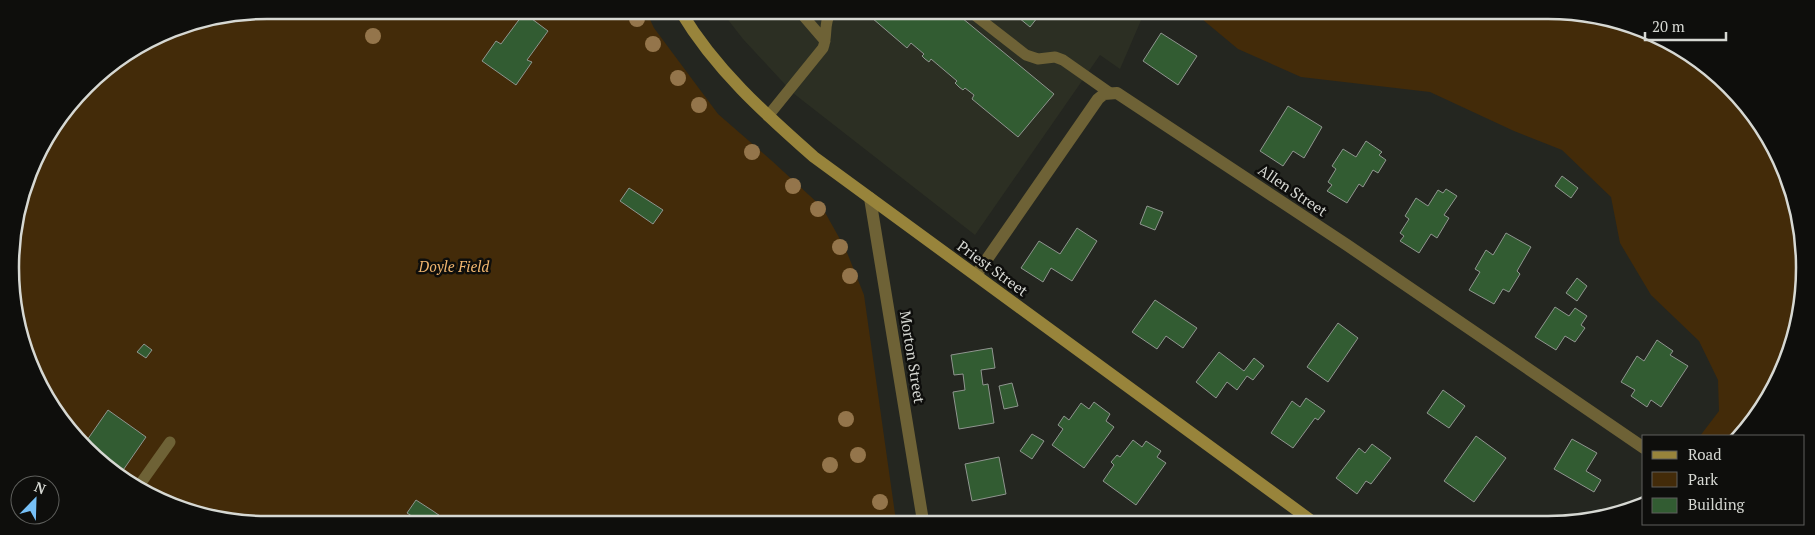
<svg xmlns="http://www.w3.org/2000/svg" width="1815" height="535" viewBox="0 0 1815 535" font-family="'PT Serif',serif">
<rect width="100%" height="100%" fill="#242620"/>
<path fill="#2c2f23" d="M 722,12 L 1131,13 L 1142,18 L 1120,69 L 1100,55 L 975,235 L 793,93 L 743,39 Z"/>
<path fill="#432b09" d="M 268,10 L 646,11 L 654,28 L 718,114 L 772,161 L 822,207 L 846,250 L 864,295 L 896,521 L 217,520 L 124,481 L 54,411 L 19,334 L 12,234 L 37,153 L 98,74 L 169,29 Z
M 1196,14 L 1598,15 L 1691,54 L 1762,125 L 1800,218 L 1800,318 L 1771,396 L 1737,436 L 1700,436 L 1719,411 L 1718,380 L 1699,341 L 1651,295 L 1620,243 L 1611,197 L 1562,150 L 1514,131 L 1430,92 L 1301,77 L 1238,49 Z"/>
<path fill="#325c32" stroke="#8f958f" d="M 865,12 L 956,13 L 1054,94 L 1018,137 L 972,99 L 974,95 L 965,88 L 963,90 L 959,87 L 955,83 L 957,81 L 931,59 L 929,62 L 925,59 L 922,56 L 924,54 L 911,43 L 907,48 Z
M 524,13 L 548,31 L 527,60 L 532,62 L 516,85 L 482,61 L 496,41 L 501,44 Z
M 1013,13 L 1041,13 L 1030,27 Z
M 1161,33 L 1197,56 L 1178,85 L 1143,61 Z
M 1288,106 L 1322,127 L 1304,158 L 1293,151 L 1283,166 L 1260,151 Z
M 1366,141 L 1382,152 L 1379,155 L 1386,160 L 1378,173 L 1373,170 L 1363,187 L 1359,184 L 1347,203 L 1327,191 L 1332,185 L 1328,182 L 1336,169 L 1332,166 L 1343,149 L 1356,157 Z
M 1562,176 L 1578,188 L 1571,198 L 1555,186 Z
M 629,188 L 663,210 L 653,224 L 620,201 Z
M 1446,189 L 1457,196 L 1444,215 L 1449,218 L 1437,238 L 1431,234 L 1419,253 L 1400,241 L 1404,236 L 1400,233 L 1409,219 L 1405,216 L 1416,198 L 1428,206 L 1438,190 L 1443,193 Z
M 1147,206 L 1163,212 L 1155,230 L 1140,224 Z
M 1077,228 L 1097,241 L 1072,281 L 1051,268 L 1043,282 L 1021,268 L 1039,241 L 1060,254 Z
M 1506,233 L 1531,247 L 1517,271 L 1520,274 L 1509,292 L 1503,289 L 1494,304 L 1469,290 L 1480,272 L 1475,269 L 1486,250 L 1493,255 Z
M 1577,278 L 1587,286 L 1577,301 L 1566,293 Z
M 1155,300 L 1197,328 L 1183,348 L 1166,336 L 1157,349 L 1132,332 Z
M 1555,307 L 1569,316 L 1575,308 L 1587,316 L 1581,325 L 1585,328 L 1575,342 L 1565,336 L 1556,350 L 1535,337 Z
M 1338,323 L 1358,338 L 1328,382 L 1307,367 Z
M 1657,340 L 1673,351 L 1670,355 L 1688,366 L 1661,407 L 1651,400 L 1647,407 L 1631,396 L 1635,390 L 1621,382 L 1637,356 L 1644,361 Z
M 144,344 L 152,350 L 146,358 L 137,352 Z
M 992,348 L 995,368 L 981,370 L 983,385 L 988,384 L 994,423 L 959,429 L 953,392 L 965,390 L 963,374 L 954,375 L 951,355 Z
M 1219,352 L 1244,371 L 1254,358 L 1264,366 L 1253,380 L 1247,376 L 1237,390 L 1227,382 L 1216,398 L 1196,382 Z
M 1012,383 L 1018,406 L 1004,409 L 999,386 Z
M 1443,390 L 1465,406 L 1449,428 L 1427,413 Z
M 1306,398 L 1325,411 L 1318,420 L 1315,418 L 1293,448 L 1271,433 L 1292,401 L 1300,407 Z
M 1094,402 L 1110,414 L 1106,421 L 1114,427 L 1084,468 L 1052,445 L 1063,429 L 1058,425 L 1064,416 L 1069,420 L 1081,403 L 1089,409 Z
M 108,410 L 146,437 L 119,476 L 85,443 Z
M 1032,434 L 1044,441 L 1032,459 L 1020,451 Z
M 1476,436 L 1506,458 L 1474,502 L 1444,481 Z
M 1572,439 L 1597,453 L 1586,471 L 1601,480 L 1594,492 L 1554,469 Z
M 1133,440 L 1142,447 L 1146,441 L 1161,451 L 1157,457 L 1166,463 L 1136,505 L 1103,481 L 1114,465 L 1111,462 L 1117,455 L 1120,457 Z
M 1372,444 L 1391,458 L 1371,484 L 1366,481 L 1357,494 L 1336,478 L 1359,448 L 1365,453 Z
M 999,457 L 1006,494 L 972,501 L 965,464 Z
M 416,500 L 433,511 L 446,520 L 418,520 L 407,513 Z"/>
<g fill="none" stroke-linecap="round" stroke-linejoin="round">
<path stroke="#6e6236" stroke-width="11" d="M 800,12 L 825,41
M 972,13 L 1026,55 L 1038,59 L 1055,57 L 1063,60 L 1110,93
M 768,116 L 823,48 C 828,35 823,23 831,12
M 138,487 L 170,442"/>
<path stroke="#6e6236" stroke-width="12" d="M 870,198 L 923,521
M 976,275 L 1098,99 L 1104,94 L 1117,93 L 1347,245 L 1644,448"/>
<path stroke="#98843b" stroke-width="12" d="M 681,12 C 715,69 764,113 814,157 L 1313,522"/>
</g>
<g fill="#94754b">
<circle cx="637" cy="19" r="8"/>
<circle cx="373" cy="36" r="8"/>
<circle cx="653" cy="44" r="8"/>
<circle cx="678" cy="78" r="8"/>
<circle cx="699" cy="105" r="8"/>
<circle cx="752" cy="152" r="8"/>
<circle cx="793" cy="186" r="8"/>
<circle cx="818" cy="209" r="8"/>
<circle cx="840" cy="247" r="8"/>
<circle cx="850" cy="276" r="8"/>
<circle cx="846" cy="419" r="8"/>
<circle cx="858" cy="455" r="8"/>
<circle cx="830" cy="465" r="8"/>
<circle cx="880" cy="502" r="8"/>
</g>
<g text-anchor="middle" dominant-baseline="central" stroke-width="5" stroke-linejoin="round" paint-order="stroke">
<g font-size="15" fill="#d6d8d3" stroke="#0e0e0c">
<text transform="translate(1293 190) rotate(34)">Allen Street</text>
<text transform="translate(993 268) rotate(36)">Priest Street</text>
<text transform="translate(913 357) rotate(81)">Morton Street</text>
</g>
<g font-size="15" font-style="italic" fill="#f0b56e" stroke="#0e0e0c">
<text x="454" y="266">Doyle Field</text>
</g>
</g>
<path d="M0 0H1815V535H0ZM267 19H1548A248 248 0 0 1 1796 267V268A248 248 0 0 1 1548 516H267A248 248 0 0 1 19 268V267A248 248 0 0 1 267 19Z" fill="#0e0e0c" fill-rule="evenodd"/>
<path fill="none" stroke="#d6d8d3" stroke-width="2.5" d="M267 19H1548A248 248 0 0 1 1796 267V268A248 248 0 0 1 1548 516H267A248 248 0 0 1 19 268V267A248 248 0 0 1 267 19Z"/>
<rect x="1642" y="435" width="162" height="90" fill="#0e0e0c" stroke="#5e5f5c"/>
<rect x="1652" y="451" width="25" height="8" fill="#98843b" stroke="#5e5f5c"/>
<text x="1688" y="460" font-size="15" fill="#d6d8d3">Road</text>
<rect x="1652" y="472" width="25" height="15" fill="#432b09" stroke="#5e5f5c"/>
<text x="1688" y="485" font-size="15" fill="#d6d8d3">Park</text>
<rect x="1652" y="498" width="25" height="15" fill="#325c32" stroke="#5e5f5c"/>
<text x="1688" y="510" font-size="15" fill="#d6d8d3">Building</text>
<g transform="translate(35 500) rotate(23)"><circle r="24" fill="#0e0e0c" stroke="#5e5f5c"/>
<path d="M0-4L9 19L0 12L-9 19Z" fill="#76c0f7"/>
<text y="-8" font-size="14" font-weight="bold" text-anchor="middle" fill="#d6d8d3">N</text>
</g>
<path d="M1645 32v8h81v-8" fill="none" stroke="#d6d8d3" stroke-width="2.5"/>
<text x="1652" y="32" font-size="15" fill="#d6d8d3" stroke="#0e0e0c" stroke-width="4" paint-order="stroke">20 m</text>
</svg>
